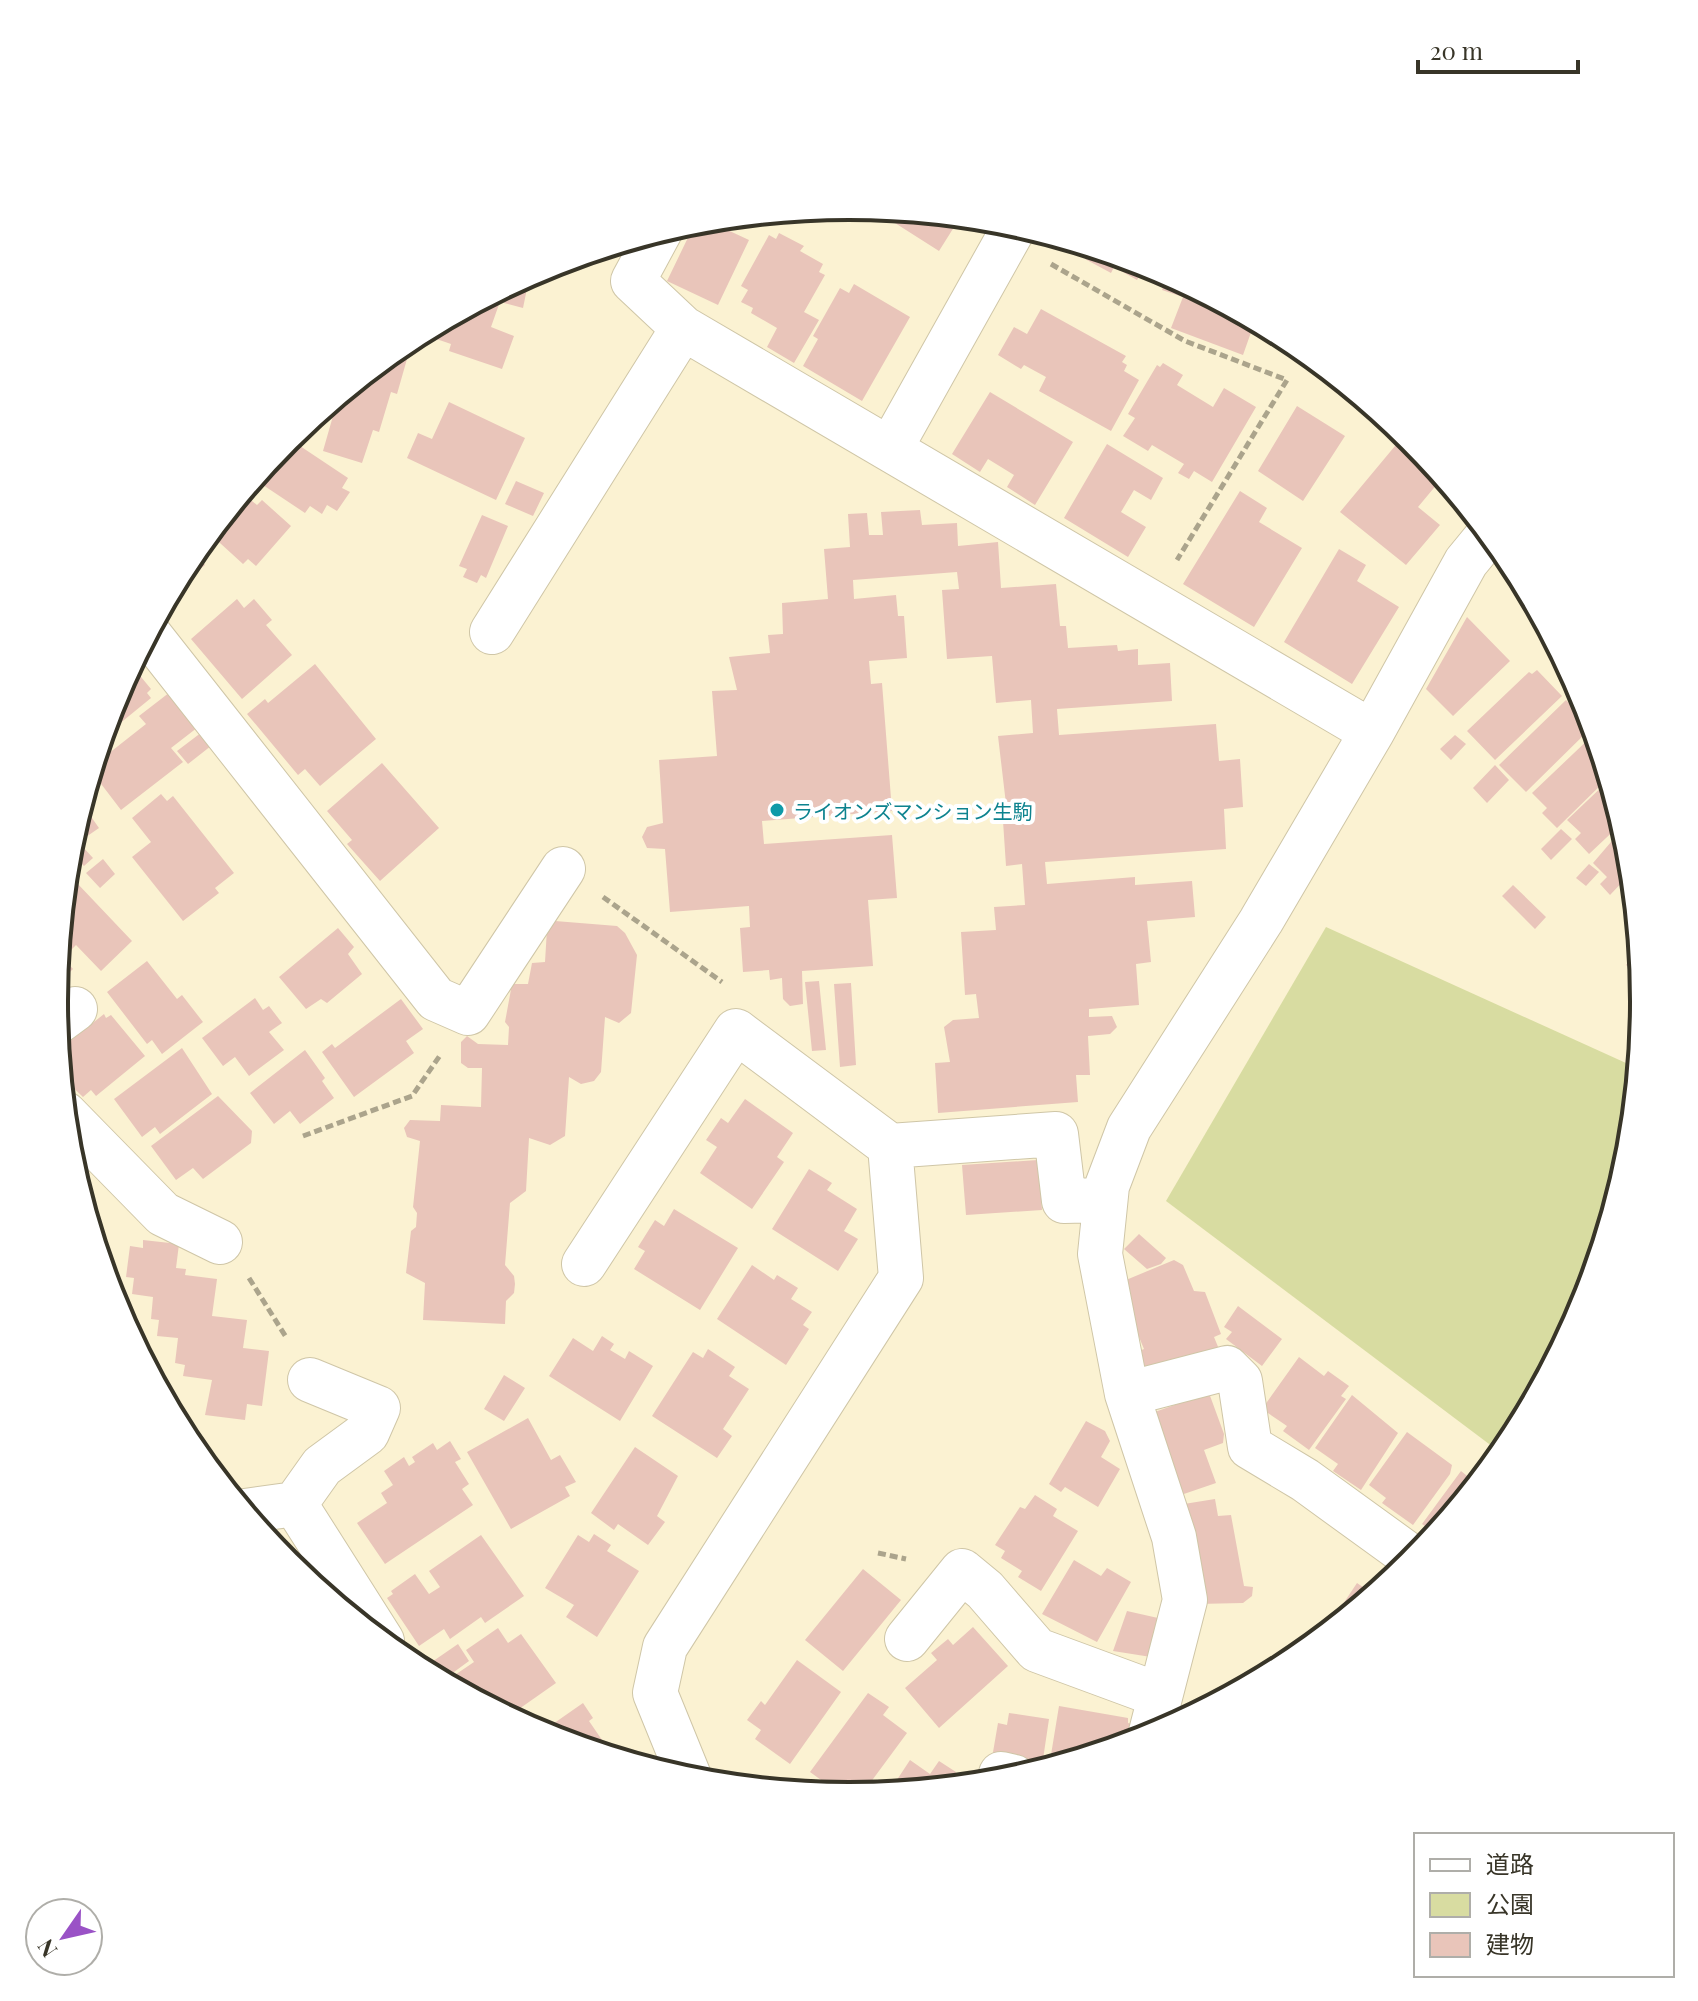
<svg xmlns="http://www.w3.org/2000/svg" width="1698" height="2001" viewBox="0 0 1698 2001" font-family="'Playfair Display','Noto Sans JP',serif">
<rect width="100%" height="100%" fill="#fbf2d2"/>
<path fill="#d8dca1" d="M 1326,927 L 1637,1068 L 1629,1156 L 1583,1305 L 1501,1453 L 1166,1201 Z"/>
<path fill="#e9c5ba" d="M 849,206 L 854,206 L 845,221 L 823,208 Z
M 888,209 L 940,214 L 956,224 L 939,251 L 884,216 Z
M 706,220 L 749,240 L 718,305 L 667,281 L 696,221 Z
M 779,233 L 804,246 L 800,251 L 823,264 L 819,272 L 825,275 L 804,312 L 819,320 L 794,363 L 767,347 L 777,328 L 751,313 L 753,308 L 741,302 L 748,290 L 741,286 L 769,235 L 776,239 Z
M 1079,244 L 1132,260 L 1146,264 L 1137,280 L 1114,267 L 1111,273 L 1085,259 L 1087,255 L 1076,249 Z
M 530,274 L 523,308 L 504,303 L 508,286 Z
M 1168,274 L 1255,321 L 1243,355 L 1171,328 L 1183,297 L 1162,290 Z
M 854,284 L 910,317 L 862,401 L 803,366 L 818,339 L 813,336 L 840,288 L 849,293 Z
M 498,291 L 503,293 L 491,327 L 514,336 L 502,369 L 449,351 L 451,344 L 419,333 Z
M 1041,309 L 1126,356 L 1122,362 L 1127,365 L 1124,371 L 1139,380 L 1111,431 L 1039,391 L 1046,377 L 1024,365 L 1021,369 L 998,355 L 1014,327 L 1027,334 Z
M 397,348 L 409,352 L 397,394 L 391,392 L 379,432 L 373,430 L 362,463 L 323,451 L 333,416 L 327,413 L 330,403 Z
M 1163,363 L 1183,375 L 1177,385 L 1213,407 L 1224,388 L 1256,407 L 1212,482 L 1194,471 L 1189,479 L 1178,473 L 1184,464 L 1152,445 L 1148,451 L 1123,436 L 1135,418 L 1128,414 L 1157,365 L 1160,367 Z
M 990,392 L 1073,442 L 1035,505 L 1007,487 L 1014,475 L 988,459 L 980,472 L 952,454 Z
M 449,402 L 525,438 L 496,500 L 407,458 L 418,433 L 432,439 Z
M 1297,406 L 1345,436 L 1303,501 L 1258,471 Z
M 1405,434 L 1443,477 L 1418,507 L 1440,525 L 1406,565 L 1340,512 Z
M 288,438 L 348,478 L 342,488 L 350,492 L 337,511 L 327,505 L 322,514 L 310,506 L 305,513 L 254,479 Z
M 1107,444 L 1163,478 L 1151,500 L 1134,490 L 1121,512 L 1146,527 L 1128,557 L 1064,518 Z
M 516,481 L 544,493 L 533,516 L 505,504 Z
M 1240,491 L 1267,508 L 1259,522 L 1302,548 L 1254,627 L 1183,584 Z
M 242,493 L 257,505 L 262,500 L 291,526 L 256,566 L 248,559 L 243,564 L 209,533 Z
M 920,510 L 922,525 L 957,523 L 958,546 L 998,542 L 1001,588 L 1056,584 L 1060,626 L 1066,626 L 1068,648 L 1117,645 L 1118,651 L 1138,649 L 1138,665 L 1170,663 L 1172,701 L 1057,709 L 1059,735 L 1216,724 L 1219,761 L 1240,759 L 1243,807 L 1224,809 L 1226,849 L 1045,862 L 1047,884 L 1135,877 L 1135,885 L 1192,881 L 1195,917 L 1147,921 L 1151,962 L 1136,964 L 1139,1005 L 1089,1009 L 1089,1017 L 1112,1016 L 1117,1027 L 1110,1034 L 1088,1036 L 1090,1075 L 1076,1075 L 1078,1102 L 938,1113 L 935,1063 L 950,1062 L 944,1027 L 953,1020 L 979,1018 L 976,994 L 965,995 L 961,932 L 996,930 L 994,907 L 1025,905 L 1022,864 L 1006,866 L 1003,821 L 1008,821 L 998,736 L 1033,733 L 1031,700 L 996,703 L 992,656 L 947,659 L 942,590 L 959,589 L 957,572 L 853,580 L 854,599 L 896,595 L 898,616 L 904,616 L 907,658 L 869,661 L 871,684 L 882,683 L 892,811 L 762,821 L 764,844 L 892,835 L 897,898 L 868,900 L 873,966 L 802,971 L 803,1004 L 790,1006 L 783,999 L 782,978 L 770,980 L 769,970 L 743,972 L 740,928 L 750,927 L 749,906 L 670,912 L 665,849 L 647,848 L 642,837 L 647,827 L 663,823 L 659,760 L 717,756 L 712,691 L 737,690 L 729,657 L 770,653 L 768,635 L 783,634 L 782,603 L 828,599 L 824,549 L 850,547 L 848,514 L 867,513 L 869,535 L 883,535 L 881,512 Z
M 482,515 L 508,526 L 486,578 L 481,575 L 477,583 L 463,577 L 467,569 L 459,566 Z
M 1339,549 L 1366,565 L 1357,581 L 1399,607 L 1352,684 L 1284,642 Z
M 194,551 L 205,565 L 170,593 L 188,558 Z
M 237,599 L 244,608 L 254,599 L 272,620 L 266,625 L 292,655 L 242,699 L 191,639 Z
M 1467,617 L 1510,661 L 1453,716 L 1426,689 Z
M 315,664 L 376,739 L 320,786 L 305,769 L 298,775 L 247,714 L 265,699 L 268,703 Z
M 132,666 L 151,689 L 147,693 L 151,698 L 102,738 L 115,696 Z
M 1537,670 L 1562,696 L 1495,760 L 1467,731 L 1529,672 L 1532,674 Z
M 174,689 L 202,724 L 171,748 L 183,762 L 121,810 L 92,772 L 94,765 L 146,724 L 139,716 Z
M 1566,700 L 1592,727 L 1526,792 L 1499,765 Z
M 206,729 L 216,742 L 188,764 L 177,751 Z
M 1594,734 L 1608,778 L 1557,828 L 1542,813 L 1547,808 L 1532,793 Z
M 1455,735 L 1466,744 L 1451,760 L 1440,749 Z
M 382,763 L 439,828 L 380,881 L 347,844 L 352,840 L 327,811 Z
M 1495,765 L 1509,780 L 1487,803 L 1473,788 Z
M 1609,780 L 1622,823 L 1589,854 L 1575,839 L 1581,833 L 1567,820 Z
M 161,794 L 167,801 L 173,796 L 234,873 L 215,888 L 219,893 L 183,921 L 132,857 L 151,842 L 132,818 Z
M 87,811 L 99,828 L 73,846 L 70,843 L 78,817 Z
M 1623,828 L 1631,873 L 1610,895 L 1600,884 L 1607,877 L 1593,863 Z
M 1561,829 L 1572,839 L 1551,860 L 1541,849 Z
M 82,846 L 93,858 L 84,866 L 73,855 Z
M 103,859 L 115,874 L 100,888 L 86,873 Z
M 1589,864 L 1599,872 L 1586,886 L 1576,878 Z
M 76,882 L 132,941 L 101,971 L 76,945 L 71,950 L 60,939 L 65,885 L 69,889 Z
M 1513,885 L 1546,917 L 1535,929 L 1502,896 Z
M 555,921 L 617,926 L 625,933 L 637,955 L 631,1013 L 619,1023 L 605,1017 L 601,1072 L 594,1081 L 581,1084 L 569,1077 L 565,1136 L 550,1145 L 529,1138 L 526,1191 L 510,1203 L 505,1265 L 514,1276 L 515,1284 L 514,1293 L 506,1301 L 505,1324 L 423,1320 L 425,1283 L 406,1273 L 411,1231 L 416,1227 L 417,1213 L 413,1207 L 420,1141 L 407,1137 L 404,1128 L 410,1120 L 440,1121 L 441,1105 L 481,1107 L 482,1068 L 468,1068 L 461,1063 L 461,1042 L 467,1036 L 478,1044 L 508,1045 L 509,1027 L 505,1022 L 512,984 L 528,984 L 532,963 L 545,962 L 547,929 Z
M 338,928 L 354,947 L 348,954 L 362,974 L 327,1003 L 321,999 L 306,1009 L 279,977 Z
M 1639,948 L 1641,972 L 1642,978 L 1626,965 Z
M 59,954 L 73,969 L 55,986 Z
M 147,961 L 177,999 L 182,995 L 203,1022 L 162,1054 L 152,1040 L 147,1044 L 107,992 Z
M 819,981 L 826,1050 L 812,1051 L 805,982 Z
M 851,983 L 856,1065 L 840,1067 L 834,984 Z
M 255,998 L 263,1010 L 269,1006 L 282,1023 L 269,1032 L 284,1050 L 249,1076 L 235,1057 L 223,1066 L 202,1038 Z
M 401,999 L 423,1029 L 406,1041 L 414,1053 L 354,1097 L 322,1052 L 332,1044 L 335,1048 Z
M 104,1014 L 106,1018 L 111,1015 L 145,1056 L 96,1096 L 91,1090 L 83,1097 L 62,1077 L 59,1050 Z
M 182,1048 L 212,1094 L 160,1134 L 155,1127 L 142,1137 L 114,1099 Z
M 305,1050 L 325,1078 L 322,1081 L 334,1098 L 300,1124 L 290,1111 L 274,1124 L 250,1093 Z
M 218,1096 L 252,1131 L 251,1143 L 203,1179 L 193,1168 L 176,1180 L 151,1146 Z
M 745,1099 L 793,1133 L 777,1157 L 784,1162 L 752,1209 L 700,1173 L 717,1147 L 706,1140 L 721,1118 L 728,1123 Z
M 1038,1160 L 1042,1210 L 966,1215 L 962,1165 Z
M 809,1169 L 832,1183 L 827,1190 L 857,1209 L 844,1231 L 858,1239 L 838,1271 L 772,1229 Z
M 674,1209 L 738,1248 L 700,1310 L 634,1269 L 645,1251 L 638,1247 L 655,1220 L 664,1226 Z
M 1139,1234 L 1166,1258 L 1161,1264 L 1147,1269 L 1124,1249 Z
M 143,1240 L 179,1244 L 176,1268 L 186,1269 L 185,1275 L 217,1279 L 212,1316 L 247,1320 L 243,1348 L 269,1351 L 262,1406 L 247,1404 L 245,1420 L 205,1415 L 212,1380 L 183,1376 L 185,1365 L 175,1363 L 178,1338 L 157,1336 L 159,1320 L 151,1319 L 153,1297 L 132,1294 L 134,1278 L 126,1277 L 130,1246 L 143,1248 Z
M 1174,1260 L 1183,1265 L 1194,1291 L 1205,1292 L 1221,1334 L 1214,1337 L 1221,1354 L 1149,1382 L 1136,1352 L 1144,1349 L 1129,1313 L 1126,1280 Z
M 752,1265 L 774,1280 L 777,1275 L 798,1288 L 791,1299 L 812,1312 L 803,1325 L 809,1329 L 786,1365 L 717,1319 Z
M 1238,1306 L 1282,1339 L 1262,1366 L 1226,1339 L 1232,1332 L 1224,1327 Z
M 602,1336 L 614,1344 L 610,1350 L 625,1359 L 629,1351 L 653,1366 L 620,1421 L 549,1376 L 573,1338 L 593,1351 Z
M 708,1349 L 735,1367 L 729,1376 L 749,1389 L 723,1429 L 732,1436 L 717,1458 L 652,1416 L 693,1352 L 703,1358 Z
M 1299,1357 L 1324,1376 L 1328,1371 L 1349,1386 L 1341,1396 L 1346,1399 L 1309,1450 L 1283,1431 L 1287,1426 L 1262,1409 Z
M 504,1375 L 525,1388 L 504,1421 L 484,1409 Z
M 1209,1393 L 1224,1434 L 1223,1443 L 1204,1450 L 1216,1483 L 1178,1496 L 1149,1414 Z
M 1352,1395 L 1398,1433 L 1361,1490 L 1333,1471 L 1338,1464 L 1315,1448 Z
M 528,1418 L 551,1460 L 560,1455 L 576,1482 L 565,1487 L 570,1496 L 511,1529 L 467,1452 Z
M 1086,1421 L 1105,1431 L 1110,1441 L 1101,1457 L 1120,1469 L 1098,1507 L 1065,1487 L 1061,1492 L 1049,1484 Z
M 1407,1432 L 1452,1465 L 1450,1474 L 1413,1525 L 1382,1503 L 1386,1498 L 1369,1485 Z
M 450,1441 L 461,1459 L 455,1462 L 469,1484 L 462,1489 L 473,1505 L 385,1564 L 357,1523 L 387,1503 L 381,1493 L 393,1485 L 384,1471 L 404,1457 L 409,1466 L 415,1462 L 412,1457 L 433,1443 L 437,1450 Z
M 635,1447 L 678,1476 L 657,1516 L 665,1522 L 648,1545 L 618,1524 L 614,1530 L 591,1513 Z
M 1461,1471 L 1476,1483 L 1435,1533 L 1422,1524 Z
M 1035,1495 L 1057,1509 L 1053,1516 L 1078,1531 L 1041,1591 L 1018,1577 L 1022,1571 L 1001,1558 L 1005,1551 L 995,1545 L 1020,1507 L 1025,1509 Z
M 1215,1499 L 1218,1516 L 1231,1515 L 1244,1586 L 1253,1587 L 1252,1596 L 1243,1603 L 1197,1604 L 1184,1504 Z
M 594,1534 L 611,1545 L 607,1551 L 639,1571 L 597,1637 L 566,1617 L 574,1605 L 545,1588 L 578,1535 L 589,1542 Z
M 481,1535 L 524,1596 L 485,1623 L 481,1617 L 450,1639 L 444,1629 L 419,1646 L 387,1598 L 393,1594 L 391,1591 L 415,1574 L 429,1594 L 440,1587 L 429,1571 Z
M 1074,1560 L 1101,1576 L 1107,1568 L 1131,1582 L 1097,1642 L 1042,1614 Z
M 863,1569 L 901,1600 L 843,1671 L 805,1640 Z
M 1357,1583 L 1373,1594 L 1324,1634 L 1323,1634 Z
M 1127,1611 L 1158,1618 L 1151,1657 L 1113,1651 Z
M 973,1627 L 1008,1666 L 939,1728 L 905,1688 L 937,1660 L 931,1653 L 948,1639 L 953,1645 Z
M 498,1628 L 508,1643 L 521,1634 L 556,1683 L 509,1716 L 446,1681 L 474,1662 L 466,1650 Z
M 458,1644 L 469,1661 L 443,1680 L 431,1674 L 426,1666 Z
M 797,1660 L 841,1692 L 790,1764 L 755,1739 L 761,1730 L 747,1720 L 761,1701 L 765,1705 Z
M 868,1693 L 889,1707 L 883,1715 L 907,1733 L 862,1794 L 842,1795 L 810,1772 Z
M 583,1703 L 593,1718 L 589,1721 L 613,1756 L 540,1733 Z
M 1059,1706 L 1128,1718 L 1128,1723 L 1137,1725 L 1134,1741 L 1049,1767 Z
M 1009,1713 L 1049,1719 L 1042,1766 L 992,1758 L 998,1723 L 1007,1725 Z
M 910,1760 L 930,1774 L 939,1761 L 956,1772 L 950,1782 L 955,1785 L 889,1792 Z"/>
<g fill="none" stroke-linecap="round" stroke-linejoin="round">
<g stroke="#cfc6a7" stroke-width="46">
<path id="minor" d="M 660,231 L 633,281 L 683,328 L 1372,732
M 890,449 L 1016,224
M 492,632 L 683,328
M 148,633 L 436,999 L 468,1013 L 563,869
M 56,1023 L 75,1009
M 65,1114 L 163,1214 L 220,1242
M 890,1146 L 1056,1134 L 1064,1201 L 1105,1200
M 584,1264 L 736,1031 L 890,1146 L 901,1278 L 665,1647 L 655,1693 L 690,1779
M 1127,1394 L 1227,1368 L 1240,1381 L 1250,1447 L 1305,1480 L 1414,1559
M 295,1504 L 322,1466 L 367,1433 L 378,1408 L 310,1380
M 245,1511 L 295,1504 L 382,1641
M 907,1639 L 962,1571 L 985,1590 L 1037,1650 L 1159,1695
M 1150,1736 L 1185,1600 L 1174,1537 L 1127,1394 L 1100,1254 L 1107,1186 L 1129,1128 L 1261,921 L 1372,732 L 1466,562 L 1489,534
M 1001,1774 L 1014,1777"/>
</g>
<path stroke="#aba48c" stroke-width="5" stroke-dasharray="8 4" stroke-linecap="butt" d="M 1051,264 L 1185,341 L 1287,380 L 1177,560
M 603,897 L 722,982
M 303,1136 L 412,1096 L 441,1054
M 249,1278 L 286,1337
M 131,1336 L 218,1469
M 878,1553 L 906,1559"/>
<use href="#minor" stroke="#fff" stroke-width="44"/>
</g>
<circle fill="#0f9aa8" stroke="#fff" stroke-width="3" cx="777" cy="810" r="8"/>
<g text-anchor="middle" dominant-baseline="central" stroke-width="8" stroke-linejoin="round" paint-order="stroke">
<g font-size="20" fill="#0d838f" stroke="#fff" text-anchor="start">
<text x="793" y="810">ライオンズマンション生駒</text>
</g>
</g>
<path d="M0 0H1698V2001H0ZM68 1001a781 781 0 1 1 1562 0a781 781 0 1 1-1562 0Z" fill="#fff" fill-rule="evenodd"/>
<path fill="none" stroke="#383528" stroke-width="4" d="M68 1001a781 781 0 1 1 1562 0a781 781 0 1 1-1562 0Z"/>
<rect x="1414" y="1833" width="260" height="144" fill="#ffffff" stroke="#afaea9" stroke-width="2"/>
<rect x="1430" y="1859" width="40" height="12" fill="#ffffff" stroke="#afaea9" stroke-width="2"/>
<text x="1486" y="1873" font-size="24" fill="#383528">道路</text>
<rect x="1430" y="1893" width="40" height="24" fill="#d8dca1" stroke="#afaea9" stroke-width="2"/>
<text x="1486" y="1913" font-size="24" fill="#383528">公園</text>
<rect x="1430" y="1933" width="40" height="24" fill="#e9c5ba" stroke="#afaea9" stroke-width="2"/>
<text x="1486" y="1953" font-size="24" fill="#383528">建物</text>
<g transform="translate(64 1937) rotate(236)"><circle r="38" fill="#ffffff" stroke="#afaea9" stroke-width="2"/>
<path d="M0-6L14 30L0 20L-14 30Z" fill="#9a52c6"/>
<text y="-12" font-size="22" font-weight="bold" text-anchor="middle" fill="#383528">N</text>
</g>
<path d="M1418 60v12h160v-12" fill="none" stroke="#383528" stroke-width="4"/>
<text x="1430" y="60" font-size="24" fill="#383528" stroke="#ffffff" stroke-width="6" paint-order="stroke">20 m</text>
</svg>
